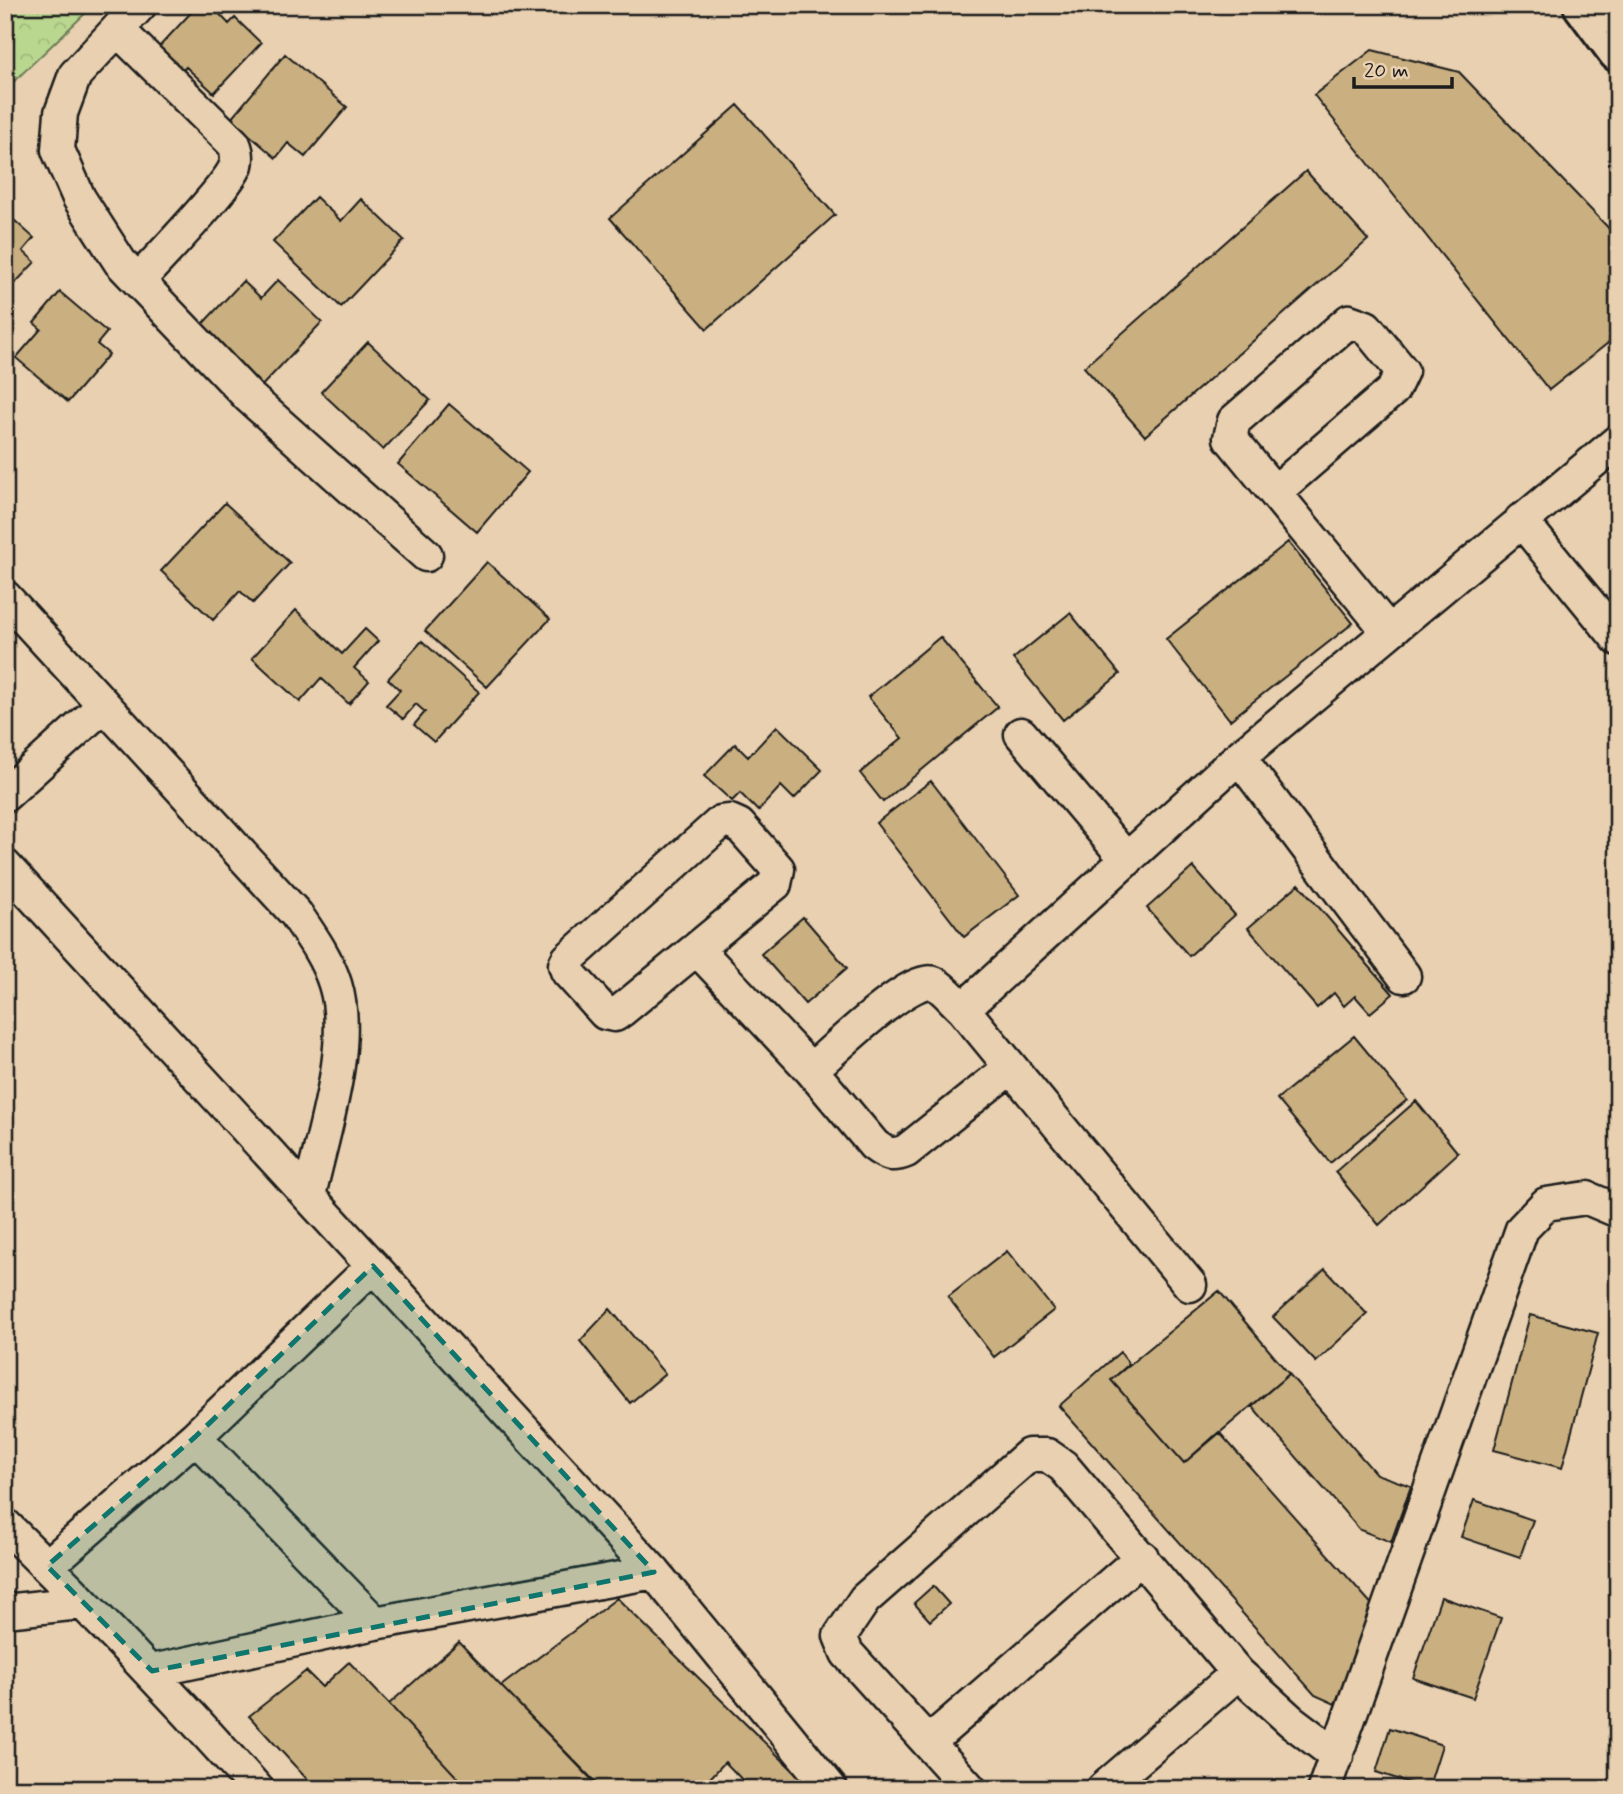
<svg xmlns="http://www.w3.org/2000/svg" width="1623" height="1794" viewBox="0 0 1623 1794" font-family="Mynerve,sans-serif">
<defs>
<pattern id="forest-crowns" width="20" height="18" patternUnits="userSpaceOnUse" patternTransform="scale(1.75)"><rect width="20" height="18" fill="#bad78f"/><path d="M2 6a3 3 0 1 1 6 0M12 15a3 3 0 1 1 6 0" fill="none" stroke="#9fb87b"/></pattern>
</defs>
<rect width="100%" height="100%" fill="#e8d0b0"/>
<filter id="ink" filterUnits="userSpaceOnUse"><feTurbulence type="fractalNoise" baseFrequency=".0143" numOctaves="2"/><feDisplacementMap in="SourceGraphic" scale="14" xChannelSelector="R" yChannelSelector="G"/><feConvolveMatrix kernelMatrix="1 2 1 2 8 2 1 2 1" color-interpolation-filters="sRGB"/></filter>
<g filter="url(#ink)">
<path fill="url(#forest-crowns)" stroke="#6b7a56" stroke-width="2" d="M 5,5 L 94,5 L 5,90 Z"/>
<path fill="#cab080" stroke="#1c1c1c" stroke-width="2" d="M 198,5 L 211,5 L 229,24 L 235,18 L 261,43 L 214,93 L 186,67 L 182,71 L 158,48 Z
M 1372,50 L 1459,72 L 1618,238 L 1618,335 L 1549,390 L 1314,95 Z
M 285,54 L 347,107 L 305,157 L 288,143 L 276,158 L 231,119 Z
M 738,105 L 835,215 L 707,329 L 610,218 Z
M 1306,171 L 1368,240 L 1145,436 L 1084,367 Z
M 316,197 L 341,221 L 361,199 L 404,240 L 341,307 L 273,242 Z
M 5,212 L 34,238 L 23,251 L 35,262 L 5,294 Z
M 278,280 L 322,322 L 257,391 L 195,332 L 243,281 L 261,298 Z
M 60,292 L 107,332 L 97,344 L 109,354 L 68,402 L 16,358 L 41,329 L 34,323 Z
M 368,342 L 430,400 L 383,450 L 321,392 Z
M 449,404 L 528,472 L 477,532 L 398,464 Z
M 225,503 L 290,563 L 253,603 L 240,591 L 213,620 L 161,571 Z
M 1288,542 L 1353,623 L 1230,720 L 1166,639 Z
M 487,562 L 550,619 L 487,687 L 425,631 Z
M 296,610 L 342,654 L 365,629 L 378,641 L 354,668 L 369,681 L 349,704 L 321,678 L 300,702 L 252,658 Z
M 1070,613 L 1120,674 L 1063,720 L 1013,659 Z
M 940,637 L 998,707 L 883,802 L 860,773 L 902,738 L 868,697 Z
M 422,641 L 479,692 L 434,742 L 414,725 L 425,712 L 416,704 L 403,719 L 386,705 L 400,690 L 388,679 Z
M 777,726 L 822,770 L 794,799 L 781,786 L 758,811 L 740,793 L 732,801 L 704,776 L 735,744 L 748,757 Z
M 931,781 L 1019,895 L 964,937 L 876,823 Z
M 1193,867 L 1235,915 L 1189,956 L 1147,908 Z
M 1299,884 L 1393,994 L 1370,1013 L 1355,996 L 1344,1006 L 1334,993 L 1317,1008 L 1248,928 Z
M 803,917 L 847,968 L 805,1004 L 761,954 Z
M 1354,1036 L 1407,1100 L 1330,1163 L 1277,1099 Z
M 1416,1101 L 1458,1153 L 1379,1225 L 1335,1172 Z
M 1007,1251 L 1054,1310 L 994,1357 L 948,1297 Z
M 1325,1269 L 1367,1314 L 1316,1362 L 1273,1317 Z
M 1219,1291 L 1289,1374 L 1184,1463 L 1111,1380 Z
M 610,1309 L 665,1374 L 630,1403 L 580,1341 Z
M 1530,1315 L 1598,1333 L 1562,1468 L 1494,1450 Z
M 1120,1352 L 1129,1364 L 1111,1380 L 1184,1463 L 1219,1432 L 1375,1608 L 1335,1704 L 1315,1695 L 1059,1406 Z
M 1289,1374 L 1376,1474 L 1411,1486 L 1391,1542 L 1360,1530 L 1252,1406 Z
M 1474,1500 L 1533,1520 L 1520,1557 L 1461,1537 Z
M 933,1586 L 949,1604 L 930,1621 L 914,1603 Z
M 1441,1597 L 1501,1618 L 1473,1698 L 1413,1678 Z
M 617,1598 L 809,1786 L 808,1789 L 751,1789 L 725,1762 L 700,1789 L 602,1789 L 501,1686 Z
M 459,1642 L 501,1686 L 597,1785 L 592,1789 L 468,1789 L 389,1704 Z
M 349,1662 L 389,1704 L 468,1789 L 316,1789 L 249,1716 L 306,1671 L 322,1687 Z
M 1390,1728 L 1442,1745 L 1428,1789 L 1376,1772 Z"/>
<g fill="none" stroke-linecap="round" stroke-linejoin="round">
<g stroke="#1c1c1c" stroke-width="37">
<path id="minor" d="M 140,5 L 75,75 L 61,113 L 58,150 L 79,198 L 120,262 L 249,397 L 426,555
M 118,30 L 234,144 C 237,151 238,157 236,165 C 230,185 156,261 138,281
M 1276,491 L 1393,390 L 1402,371 L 1366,327 L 1349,321 L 1234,421 L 1230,438 L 1389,632
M 1521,520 L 1618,639
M 5,597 L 296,914 C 311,936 327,958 335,984 C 354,1044 322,1135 309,1196
M 1021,734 L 1127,860
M 1239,757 L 1404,976
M 5,795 L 103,706
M 730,821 L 739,825 L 778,869 L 775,884 L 622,1010 L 615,1015 L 605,1013 L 567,971 L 565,965 L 568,959 L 721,822 Z
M 5,866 L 654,1572 L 831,1789
M 697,949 L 811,1070 L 874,1145 C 886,1154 892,1157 906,1151 L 1010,1068
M 963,1009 L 1239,757 L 1618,441
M 811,1070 C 830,1054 912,973 934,983 C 944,988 954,1001 963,1009 L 1190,1285
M 195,1437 L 375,1623
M 5,1525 C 92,1610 176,1698 257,1789
M 47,1566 L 195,1437 L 373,1266
M 5,1611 L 80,1603
M 152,1671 L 375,1623 L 654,1572
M 930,1741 L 1142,1557
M 970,1789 L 847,1653 L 840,1636 L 865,1599 L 1029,1455 L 1047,1455 L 1063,1466 L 1238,1673 L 1291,1721 L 1337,1756
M 1103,1789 L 1238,1673
M 1324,1789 L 1522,1229 L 1546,1204 L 1587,1198 L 1618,1211"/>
</g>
<g stroke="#1c1c1c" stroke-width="44">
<path id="major" d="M 1583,5 L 1618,52"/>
</g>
<use href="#minor" stroke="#e8d0b0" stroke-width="32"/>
<use href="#major" stroke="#e8d0b0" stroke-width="38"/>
</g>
</g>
<path fill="#0f766e" fill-opacity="0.2" stroke="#0f766e" stroke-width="5" stroke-dasharray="14 9" stroke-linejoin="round" d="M 373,1266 L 654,1572 L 152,1671 L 47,1566 L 195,1437 Z"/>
<rect width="1623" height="1794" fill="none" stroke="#e8d0b0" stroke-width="28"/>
<rect x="14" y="14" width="1595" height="1766" fill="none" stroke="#1c1c1c" stroke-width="2.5" filter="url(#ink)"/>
<path d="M1354 77v10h98v-10" fill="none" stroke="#1c1c1c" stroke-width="3.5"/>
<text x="1364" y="77" font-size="21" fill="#1c1c1c" stroke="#e8d0b0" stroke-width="5" paint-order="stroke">20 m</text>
</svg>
